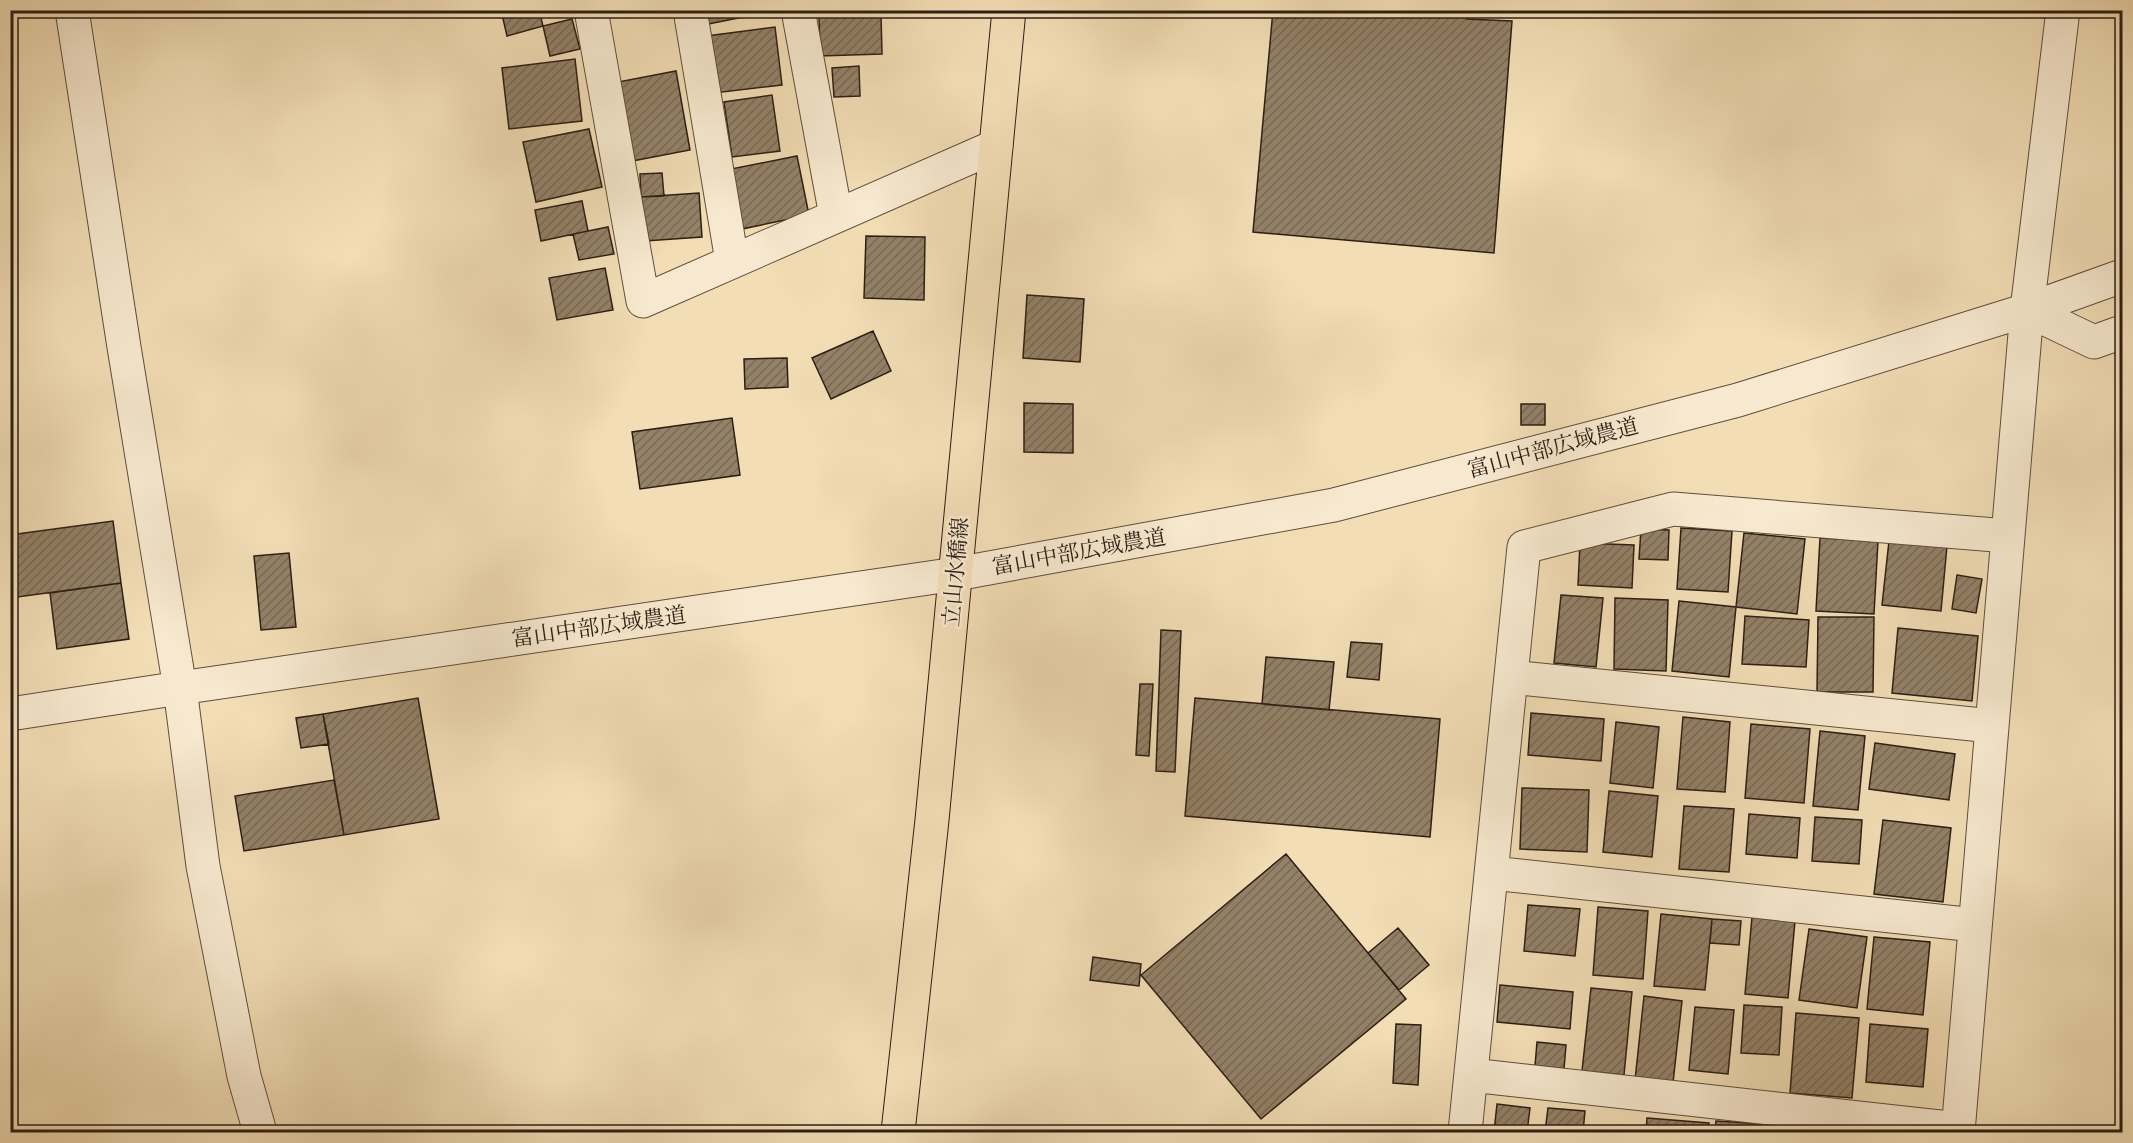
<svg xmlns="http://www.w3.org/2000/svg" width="2133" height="1143" viewBox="0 0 2133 1143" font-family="Alegreya,'Noto Serif JP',serif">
<defs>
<pattern id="building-hatch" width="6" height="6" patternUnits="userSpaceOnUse" patternTransform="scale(1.5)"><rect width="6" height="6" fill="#938168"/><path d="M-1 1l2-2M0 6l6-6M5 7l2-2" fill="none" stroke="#786954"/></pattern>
</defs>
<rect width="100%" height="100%" fill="#f2ddb5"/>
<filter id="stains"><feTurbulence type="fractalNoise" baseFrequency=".00333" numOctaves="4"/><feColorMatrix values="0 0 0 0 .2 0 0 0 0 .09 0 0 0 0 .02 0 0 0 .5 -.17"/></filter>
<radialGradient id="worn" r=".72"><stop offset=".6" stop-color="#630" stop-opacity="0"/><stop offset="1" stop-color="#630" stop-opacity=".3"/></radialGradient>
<path fill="url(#building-hatch)" stroke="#2c1e14" stroke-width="1.5" d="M 501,10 L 539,10 L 543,26 L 507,36 Z
M 706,10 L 753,10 L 754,15 L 708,24 Z
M 1273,10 L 1468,10 L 1467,19 L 1512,21 L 1494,253 L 1253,232 Z
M 881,15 L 882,54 L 820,56 L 819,16 Z
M 572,19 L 580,49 L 550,56 L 543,26 Z
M 775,27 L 782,85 L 714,93 L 707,36 Z
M 575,59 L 582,121 L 509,129 L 502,68 Z
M 859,66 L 860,96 L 834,97 L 832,68 Z
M 676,71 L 690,150 L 632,161 L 618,82 Z
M 772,95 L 780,151 L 732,157 L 724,102 Z
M 589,129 L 602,187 L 536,202 L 523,142 Z
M 797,156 L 809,215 L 742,229 L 731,169 Z
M 662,173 L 664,196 L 641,197 L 640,174 Z
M 699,193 L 702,237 L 645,241 L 641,197 Z
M 582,201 L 588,231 L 541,241 L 535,210 Z
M 608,227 L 614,254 L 579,260 L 573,234 Z
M 866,236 L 925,237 L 924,300 L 864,298 Z
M 605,268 L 613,310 L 557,320 L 549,278 Z
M 1027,295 L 1084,299 L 1080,362 L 1023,358 Z
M 873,331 L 891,371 L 831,399 L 812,358 Z
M 787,358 L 788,387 L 745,389 L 744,359 Z
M 1024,403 L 1073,404 L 1073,453 L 1024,452 Z
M 1521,404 L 1545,404 L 1545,425 L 1521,425 Z
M 732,418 L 740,475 L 640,489 L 632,432 Z
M 113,521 L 121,583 L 10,598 L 10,535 Z
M 1681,528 L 1732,531 L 1728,592 L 1677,589 Z
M 1641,529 L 1669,530 L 1668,560 L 1639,559 Z
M 1744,533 L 1805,539 L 1797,614 L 1736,607 Z
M 1820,538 L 1878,541 L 1874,614 L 1816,611 Z
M 1889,541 L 1947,546 L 1941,611 L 1882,605 Z
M 1580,543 L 1634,545 L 1632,588 L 1578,585 Z
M 289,553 L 296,627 L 261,630 L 254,556 Z
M 1957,575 L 1982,579 L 1976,613 L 1952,609 Z
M 121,583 L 129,639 L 57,649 L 50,593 Z
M 1561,595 L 1603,598 L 1596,667 L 1554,663 Z
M 1615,598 L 1668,600 L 1666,671 L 1614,669 Z
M 1679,601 L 1736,607 L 1729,677 L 1672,671 Z
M 1745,616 L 1809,620 L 1806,667 L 1742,664 Z
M 1818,617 L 1874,617 L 1873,692 L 1817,692 Z
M 1898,628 L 1978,636 L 1972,701 L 1892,693 Z
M 1161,630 L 1181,631 L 1175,772 L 1156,771 Z
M 1351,642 L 1382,644 L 1379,680 L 1347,677 Z
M 1266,657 L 1334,662 L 1329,710 L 1262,704 Z
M 1140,684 L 1153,684 L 1149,756 L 1136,755 Z
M 418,698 L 439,819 L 344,835 L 323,714 Z
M 1195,698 L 1440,719 L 1430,837 L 1185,816 Z
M 1531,713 L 1604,719 L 1601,761 L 1528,755 Z
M 323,714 L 329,744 L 301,748 L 296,718 Z
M 1683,717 L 1730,722 L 1725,792 L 1677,789 Z
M 1616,722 L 1659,727 L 1653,788 L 1610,783 Z
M 1751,724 L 1810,729 L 1804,803 L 1745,798 Z
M 1820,731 L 1865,736 L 1858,810 L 1813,806 Z
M 1875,743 L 1955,754 L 1949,800 L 1869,789 Z
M 334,780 L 344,835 L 244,851 L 235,796 Z
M 1522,788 L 1589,790 L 1587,852 L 1520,849 Z
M 1609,791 L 1658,796 L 1652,857 L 1603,852 Z
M 1684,806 L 1734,809 L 1729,872 L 1679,869 Z
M 1749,814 L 1800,818 L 1797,858 L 1746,854 Z
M 1815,817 L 1862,820 L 1859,864 L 1812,861 Z
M 1883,820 L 1951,828 L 1943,902 L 1874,894 Z
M 1286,854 L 1406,999 L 1261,1119 L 1141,975 Z
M 1528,905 L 1580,909 L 1575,956 L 1524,951 Z
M 1598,907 L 1648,911 L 1643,979 L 1593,975 Z
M 1661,914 L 1712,919 L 1705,990 L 1654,986 Z
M 1752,917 L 1795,921 L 1788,998 L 1745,994 Z
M 1712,919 L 1741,921 L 1739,945 L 1710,943 Z
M 1398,928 L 1429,965 L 1399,990 L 1368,953 Z
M 1809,929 L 1867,937 L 1857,1008 L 1799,1000 Z
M 1874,937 L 1930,942 L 1923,1015 L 1867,1009 Z
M 1093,957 L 1141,964 L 1139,986 L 1090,980 Z
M 1500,985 L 1573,992 L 1570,1029 L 1497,1022 Z
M 1591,988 L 1632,992 L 1624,1075 L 1582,1071 Z
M 1644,996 L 1682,1001 L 1673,1083 L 1635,1080 Z
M 1744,1005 L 1782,1007 L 1779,1055 L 1741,1053 Z
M 1695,1007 L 1734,1010 L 1728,1074 L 1689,1070 Z
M 1796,1013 L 1859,1018 L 1852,1098 L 1790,1093 Z
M 1396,1024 L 1421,1025 L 1418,1085 L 1393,1083 Z
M 1870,1024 L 1928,1029 L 1923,1087 L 1866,1082 Z
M 1537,1042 L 1566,1045 L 1564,1069 L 1535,1066 Z
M 1497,1104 L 1530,1108 L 1527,1132 L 1494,1132 Z
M 1548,1108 L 1585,1111 L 1583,1132 L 1545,1132 Z
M 1647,1118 L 1709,1123 L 1708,1132 L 1646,1132 Z
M 1716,1121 L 1778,1125 L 1778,1132 L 1715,1132 Z"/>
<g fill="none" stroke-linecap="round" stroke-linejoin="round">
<g stroke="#5e4e3c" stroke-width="35">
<path id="minor" d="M 72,10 L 124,347 L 180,688 L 203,866 L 244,1076 L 260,1132
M 591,10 L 643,301 L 996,146
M 690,10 L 732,261
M 798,10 L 836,216
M 2027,310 L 2094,342 L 2122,332
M 1511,677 L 1992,726
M 1492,873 L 1975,925
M 1471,1075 L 1958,1129
M 1465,1132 L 1524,547 L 1673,509 L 2008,536
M 1958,1132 L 2027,310 L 2063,10"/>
</g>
<g stroke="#5e4e3c" stroke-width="35">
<path id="tertiary" d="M 10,714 L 180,688 L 956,574 L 1334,505 L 1738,400 L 2027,310 L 2122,276"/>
</g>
<g stroke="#2c1e14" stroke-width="35">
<path id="primary" d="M 898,1132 L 932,820 L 1009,10"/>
</g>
<use href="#minor" stroke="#f7e9cf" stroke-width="33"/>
<use href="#tertiary" stroke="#f7e9cf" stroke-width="33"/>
<use href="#primary" stroke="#f2ddb5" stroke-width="33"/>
</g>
<g text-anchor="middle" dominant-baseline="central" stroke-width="5" stroke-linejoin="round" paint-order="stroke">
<g font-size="22" fill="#2c1e14" stroke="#f7e9cf">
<text transform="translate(1553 448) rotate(-15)">富山中部広域農道</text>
<text transform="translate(1079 552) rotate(-10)">富山中部広域農道</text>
<text transform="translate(956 572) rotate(-85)">立山水橋線</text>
<text transform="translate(599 627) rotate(-8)">富山中部広域農道</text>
</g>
</g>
<rect width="2133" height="1143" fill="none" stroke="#f2ddb5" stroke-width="36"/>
<rect x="12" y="12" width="2109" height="1119" fill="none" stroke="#2c1e14" stroke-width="3"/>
<rect x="18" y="18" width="2097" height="1107" fill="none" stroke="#2c1e14" stroke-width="1.5"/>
<rect width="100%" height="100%" filter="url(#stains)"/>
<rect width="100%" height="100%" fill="url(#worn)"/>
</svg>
